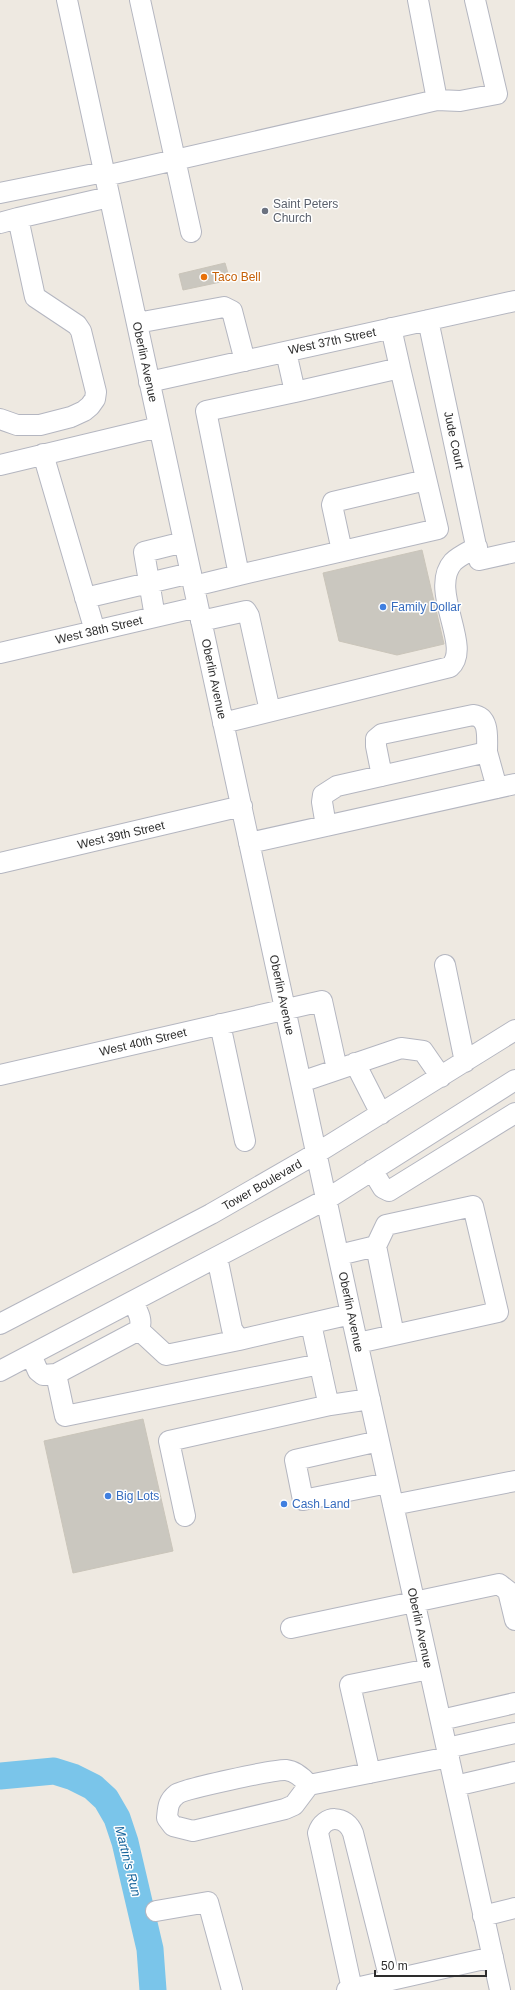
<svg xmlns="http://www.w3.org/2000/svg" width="515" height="1990" viewBox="0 0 515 1990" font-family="Helvetica,sans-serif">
<rect width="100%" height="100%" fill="#eee9e1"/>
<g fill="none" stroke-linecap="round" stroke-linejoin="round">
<path stroke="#7ac5ea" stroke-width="27" d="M 0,1776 L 54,1771 L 73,1777 L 93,1787 L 106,1799 L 117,1818 L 125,1842 L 150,1949 L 153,1990"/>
</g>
<path fill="#cac7bf" stroke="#cac5ba" d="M 225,263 L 230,280 L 183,290 L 179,274 Z
M 422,550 L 444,644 L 397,655 L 339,641 L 323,573 Z
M 143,1419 L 173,1551 L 73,1573 L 44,1441 Z"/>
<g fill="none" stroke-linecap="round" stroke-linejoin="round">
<g stroke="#b4b6c0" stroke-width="22">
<path id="minor" d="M 67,0 L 351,1314 L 500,1990
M 140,0 L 191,232
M 437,100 L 460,101 L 497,94 L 475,0
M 105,176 L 437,100 L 418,0
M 0,193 L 104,172
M 0,223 L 18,218
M 428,320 L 479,560 L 515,552
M 137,323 L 224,307 L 232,311 L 245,361
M 149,382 L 515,301
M 295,392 L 400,368 L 391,328
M 0,419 L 17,425 L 40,425 L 71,417 L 84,411 L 90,406 L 95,399 L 96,392 L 81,331 L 77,325 L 35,297 L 18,218 L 109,197
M 43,454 L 95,631
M 0,465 L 159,427
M 342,551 L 332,505 L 333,502 L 426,480
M 239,575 L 438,529 L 400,368
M 194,586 L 239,575 L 206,411 L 295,392 L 286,352
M 85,598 L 191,573
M 155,617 L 144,552 L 184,542
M 201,621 L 246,611 L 249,616 L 270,711
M 0,653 L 198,607
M 223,723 L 450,667 C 473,647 428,590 453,562 C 459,556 470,551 477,547
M 382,776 L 376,746 L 376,739 L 382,734 L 473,715 C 490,717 487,738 487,752
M 326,826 L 322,802 L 323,795 L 337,786 L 487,752 L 497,788
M 249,843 L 515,784
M 0,863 L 242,806
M 445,965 L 465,1062
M 220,1024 L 245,1141
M 355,1063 L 381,1114
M 0,1075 L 322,1001 L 337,1069
M 301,1082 L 401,1048 L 423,1051 L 441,1077
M 372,1170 L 383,1188 L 389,1191 L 515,1113
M 339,1255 L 376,1246
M 217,1257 L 232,1329 L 239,1340 L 351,1314
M 0,1324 L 211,1214 L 317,1153 L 515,1030
M 311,1324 L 328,1402 L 330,1405 L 370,1399
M 139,1330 L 166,1355 L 239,1340
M 358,1343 L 498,1312 L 473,1206 L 386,1225 L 376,1246 L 394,1335
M 31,1355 L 38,1371 L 43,1375 L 56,1374 L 139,1330 C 143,1320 138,1312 133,1302
M 0,1371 L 327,1199 L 515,1080
M 56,1374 L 65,1416 L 320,1364
M 379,1441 L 295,1460 L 303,1500 L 388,1483
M 393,1505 L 515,1481
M 185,1516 L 169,1441 L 330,1405
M 291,1628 L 499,1584 L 508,1591 L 515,1620
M 441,1720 L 515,1703
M 447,1748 L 515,1733
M 370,1773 L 350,1685 L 429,1669
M 309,1785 C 303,1778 296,1771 286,1770 C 276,1769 184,1789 177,1794 C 168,1801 168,1807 167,1818 L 173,1826 L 193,1831 L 285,1809 L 294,1805 L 309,1785 L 449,1757
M 455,1786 L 515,1772
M 156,1911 L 208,1902 L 232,1990
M 483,1916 L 515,1908
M 352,1989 L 318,1833 C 324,1814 346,1815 353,1833 L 390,1980
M 347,1990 L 493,1957"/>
</g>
<use href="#minor" stroke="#fff" stroke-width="20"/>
</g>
<circle fill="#6b7280" stroke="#fff" stroke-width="1.5" cx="265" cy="211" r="4"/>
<circle fill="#e8710a" stroke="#fff" stroke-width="1.5" cx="204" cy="277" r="4"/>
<g fill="#3f7fe0" stroke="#fff" stroke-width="1.5">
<circle cx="383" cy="607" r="4"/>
<circle cx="108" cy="1496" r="4"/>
<circle cx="284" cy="1504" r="4"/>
</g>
<g text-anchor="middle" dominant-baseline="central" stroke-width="3" stroke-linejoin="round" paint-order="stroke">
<g font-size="12" fill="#5b616d" stroke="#fff" text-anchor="start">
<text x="273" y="204">Saint Peters<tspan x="273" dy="14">Church</tspan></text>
</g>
<g font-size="12" fill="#c56008" stroke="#fff" text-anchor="start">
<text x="212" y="277">Taco Bell</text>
</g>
<g font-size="12" fill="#2d2d2d" stroke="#fff">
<text transform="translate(332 341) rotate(-12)">West 37th Street</text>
<text transform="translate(145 362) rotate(78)">Oberlin Avenue</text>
<text transform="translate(454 440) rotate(78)">Jude Court</text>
<text transform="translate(99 630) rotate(-13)">West 38th Street</text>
<text transform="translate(214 679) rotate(78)">Oberlin Avenue</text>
<text transform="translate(121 835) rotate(-13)">West 39th Street</text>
<text transform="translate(282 995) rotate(78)">Oberlin Avenue</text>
<text transform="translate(143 1042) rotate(-13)">West 40th Street</text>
<text transform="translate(262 1185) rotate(-30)">Tower Boulevard</text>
<text transform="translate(351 1312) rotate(78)">Oberlin Avenue</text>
<text transform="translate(420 1628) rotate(78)">Oberlin Avenue</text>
</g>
<g font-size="12" fill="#366cbe" stroke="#fff" text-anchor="start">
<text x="391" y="607">Family Dollar</text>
<text x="116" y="1496">Big Lots</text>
<text x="292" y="1504">Cash Land</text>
</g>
<g font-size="13" font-style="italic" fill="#14639b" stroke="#fff">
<text transform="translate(128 1861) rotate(76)">Martin's Run</text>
</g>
</g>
<path d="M375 1970v6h111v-6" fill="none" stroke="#2d2d2d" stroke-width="2"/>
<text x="381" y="1970" font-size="12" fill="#2d2d2d" stroke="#ffffff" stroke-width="3" paint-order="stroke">50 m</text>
</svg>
